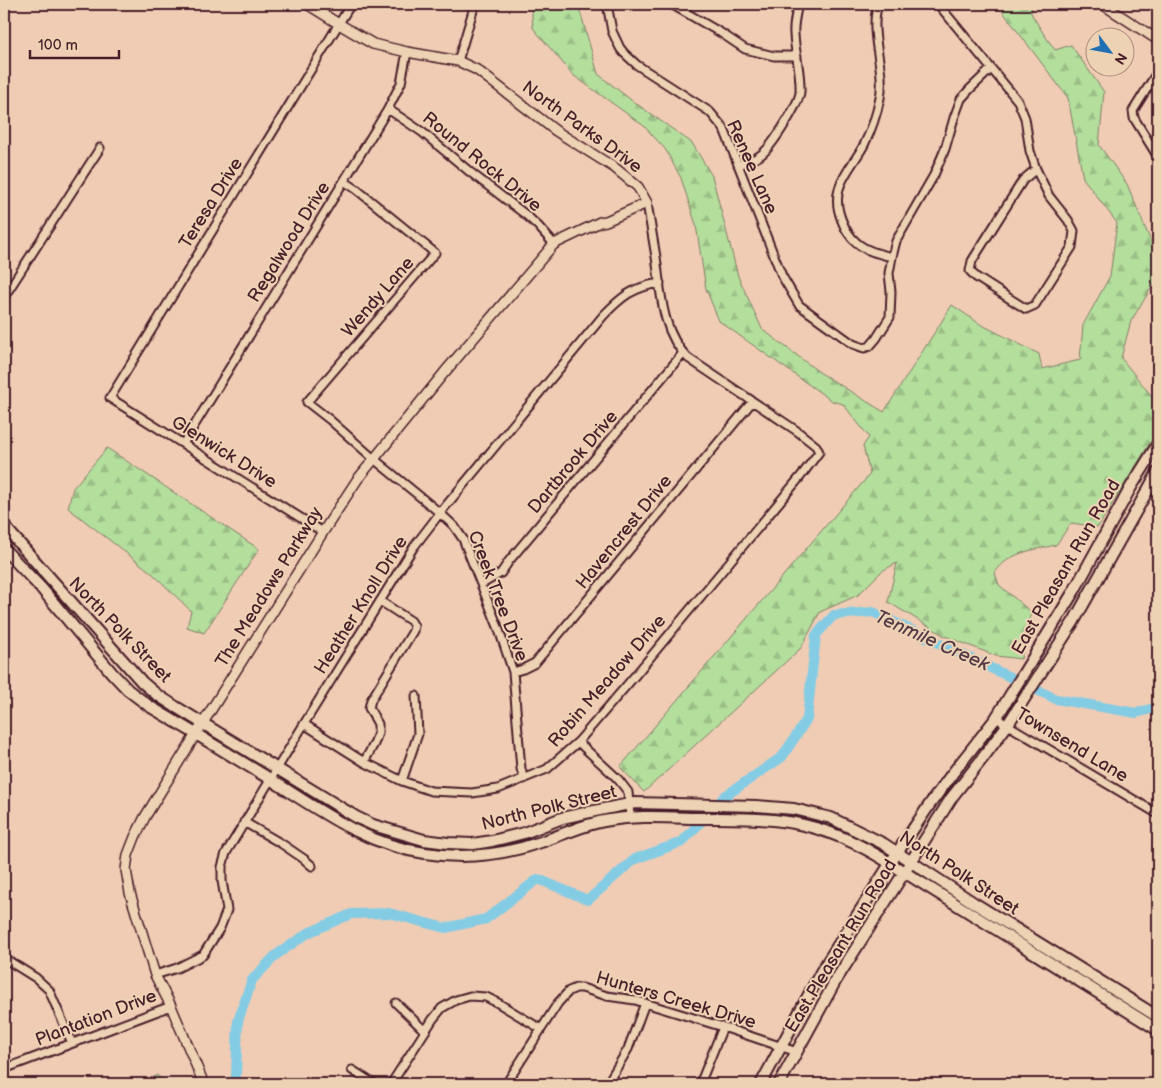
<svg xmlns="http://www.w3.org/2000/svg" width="1162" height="1088" viewBox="0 0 1162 1088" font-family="'Balsamiq Sans',sans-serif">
<defs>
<pattern id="forest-firs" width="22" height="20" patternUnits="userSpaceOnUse" patternTransform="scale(1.25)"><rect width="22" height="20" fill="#b3de9c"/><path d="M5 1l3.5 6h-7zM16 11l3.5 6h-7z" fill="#9bbe87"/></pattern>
</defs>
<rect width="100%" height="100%" fill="#f0ccb5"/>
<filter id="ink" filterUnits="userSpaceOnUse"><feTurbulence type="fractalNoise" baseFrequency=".02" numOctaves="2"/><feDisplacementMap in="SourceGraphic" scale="10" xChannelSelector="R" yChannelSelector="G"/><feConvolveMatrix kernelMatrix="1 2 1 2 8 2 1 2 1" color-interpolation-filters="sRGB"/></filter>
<g filter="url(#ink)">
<path fill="url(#forest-firs)" stroke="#7e7e64" d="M 531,4 L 578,4 L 598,74 L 631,100 L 692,143 L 712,176 L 738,276 L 762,329 L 819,372 L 884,412 L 952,305 L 980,324 L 1039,354 L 1042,369 L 1080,360 L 1083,325 L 1110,276 L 1117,223 L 1083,178 L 1068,98 L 997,4 L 1032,4 L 1031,13 L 1043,33 L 1055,50 L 1071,45 L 1104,92 L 1099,145 L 1127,184 L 1158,259 L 1158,277 L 1131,321 L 1121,358 L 1158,404 L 1158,430 L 1098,527 L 1071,523 L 1056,545 C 1033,550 1008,552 995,573 L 999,585 L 1031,612 L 1021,659 L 996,656 L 945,636 L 888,602 L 897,563 L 882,571 L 858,595 L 820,612 L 801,648 L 644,792 L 620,767 L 870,474 L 863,446 L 869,437 L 843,404 L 832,401 L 719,321 L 706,289 L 696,225 L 681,178 L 665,149 L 644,126 L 573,75 L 533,28 Z
M 107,448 L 259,549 L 204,633 L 187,627 L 191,611 L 152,573 L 68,508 L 73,488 Z
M 157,1075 L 167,1084 L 169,1084 L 140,1084 Z"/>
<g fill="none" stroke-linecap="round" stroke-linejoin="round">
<path stroke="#84cce4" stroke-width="10" d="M 234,1084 L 236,1076 L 238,1021 L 252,980 L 276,955 L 308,933 L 351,914 L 389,913 L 445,928 L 486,919 L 538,879 L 588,900 L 635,859 L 682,842 L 725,796 L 782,757 L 807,719 L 816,635 L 834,615 L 873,612 L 1056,699 L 1136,713 L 1158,707"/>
<g stroke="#4a1f2b" stroke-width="11">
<path id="minor" d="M 607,4 L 612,31 L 620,48 L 624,53 L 637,65 L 710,112 L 724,129 L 782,276 L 799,305 L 853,344 L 864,348 L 870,346 L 876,339 L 890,317 L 891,292 L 889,273 L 892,257 L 896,241 L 934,175 L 945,149 L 954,118 L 961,99 L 970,89 L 991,69
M 671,4 L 721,33 L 745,49 L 774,56 L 797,56
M 878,4 C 868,35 886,67 880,98 C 877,113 871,131 864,145 C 849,172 828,188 842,221 C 845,229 850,237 857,243 C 866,251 880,254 892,257
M 938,4 L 1018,101 L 1025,118 L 1030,151 L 1036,169 L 1049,196 L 1068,220 L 1074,231 L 1072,247 L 1035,305 L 1026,309 L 976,277 L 970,271 L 972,261 L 977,253 L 1023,180 L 1036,169
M 458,61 L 475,4
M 1158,71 L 1133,111 L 1134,118 L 1158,157
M 388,109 L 422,132 L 470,172 L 526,215 L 538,226 L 554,244
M 738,165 C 747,162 755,160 762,154 C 773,145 799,104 800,92 C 801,72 795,54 794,34 C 793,25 796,13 798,4
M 344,181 L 356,189 L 435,253 L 307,402 L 330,420 L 374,459 L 440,513 L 454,526 L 463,539 L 498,627 L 513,672 L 521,769 L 524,779
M 4,297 L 100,148
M 183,444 L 388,109 L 401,83 L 407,52
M 323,532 L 110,398 L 351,4
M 482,584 L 501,573 L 509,561 L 683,353
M 513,672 L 523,669 L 535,663 L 752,402
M 996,718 L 1158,814
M 304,724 L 364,762 L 402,781 L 431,791 L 472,793 L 498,789 L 547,769 L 578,742 L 633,678 L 801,476 L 819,452 L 816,446 L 797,431 L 688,358 C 661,332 661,291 656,257 C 653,239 650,221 647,203
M 578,742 L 618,779 L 628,792 L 630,817
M 364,762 L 374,744 L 378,733 L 378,724 L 369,708 L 371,700 L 413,631 L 414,626 L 411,621 L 380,601
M 402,781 L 418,734 L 416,696
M 244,822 L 282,844 L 304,859 L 312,866
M 4,958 L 36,978 L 49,990 L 72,1043
M 155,975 L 177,968 L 203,955 L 220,928 L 227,910 L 222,881 L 222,867 L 226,853 L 304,724 L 413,548 L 440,513 L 603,316 C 621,297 633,287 660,283
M 396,1003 L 425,1031
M 4,1069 L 171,1006
M 352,1070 L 374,1084
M 391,1084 L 433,1019 L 442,1008 L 456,1000 L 470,996 L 486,997 L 498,1003 L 541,1029
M 506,1084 L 558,1003 L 569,991 L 576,988 L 582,988 L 607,996 L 635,1000 L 723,1027 L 797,1052
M 607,1084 L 628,1049 L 645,1003
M 700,1084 L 723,1027"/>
</g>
<g stroke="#4a1f2b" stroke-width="12">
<path id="tertiary" d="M 1102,4 L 1158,40
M 204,1084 L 171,1006 L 155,975 L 130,893 L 126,870 L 128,855 L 135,837 L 145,817 L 196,734 L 323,532 L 357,480 L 444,373 L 554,244 L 600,222 L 606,221 L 647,203 L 638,187 L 615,168 L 556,131 L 477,70 L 458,61 L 407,52 L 373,44 L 339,24 L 307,4"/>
</g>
<g stroke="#4a1f2b" stroke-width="14">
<path id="secondary" d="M 4,526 L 142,682 L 156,694 L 176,707 L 356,817 L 373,825 L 424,840 L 448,843 L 473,844 L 492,841 L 524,833 L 562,818 L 604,809 L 635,803 L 756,806 L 794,809 L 831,818 L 884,844 L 974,903 L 1158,1017
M 4,549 L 42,589 L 112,673 L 128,690 L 149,706 C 190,730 230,755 270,779 C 319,810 366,845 425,853 C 463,859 504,855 541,842 C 562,835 582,825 604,821 C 634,815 664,817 694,818 C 723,818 752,817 781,821 C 816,825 850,839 880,857 L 1158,1030
M 761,1084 L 821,972 L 897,853 L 930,804 L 952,774 L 996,718 L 1006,702 L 1074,591 L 1131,487 L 1158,444
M 779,1084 L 836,980 L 952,797 L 982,759 L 1008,724 L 1074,621 L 1158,472"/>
</g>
<use href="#minor" stroke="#edd3b4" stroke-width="7"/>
<use href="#tertiary" stroke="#edd3b4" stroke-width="9"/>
<use href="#secondary" stroke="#edd3b4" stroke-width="10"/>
</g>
</g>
<g text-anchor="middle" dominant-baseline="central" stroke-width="4" stroke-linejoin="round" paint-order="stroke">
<g font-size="18" fill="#4a1f2b" stroke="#edd3b4">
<text transform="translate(582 127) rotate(36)">North Parks Drive</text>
<text transform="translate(482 162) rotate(39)">Round Rock Drive</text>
<text transform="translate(752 167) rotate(66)">Renee Lane</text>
<text transform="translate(211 203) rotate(-58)">Teresa Drive</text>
<text transform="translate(289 242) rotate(-58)">Regalwood Drive</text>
<text transform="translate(378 297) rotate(-49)">Wendy Lane</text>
<text transform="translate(224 452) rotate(32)">Glenwick Drive</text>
<text transform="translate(573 462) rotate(-50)">Dartbrook Drive</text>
<text transform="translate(624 532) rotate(-51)">Havencrest Drive</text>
<text transform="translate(1066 567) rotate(-60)">East Pleasant Run Road</text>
<text transform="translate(269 587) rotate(-58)">The Meadows Parkway</text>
<text transform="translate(498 596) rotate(69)">Creek Tree Drive</text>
<text transform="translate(361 605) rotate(-58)">Heather Knoll Drive</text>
<text transform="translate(120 630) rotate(46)">North Polk Street</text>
<text transform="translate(607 681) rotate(-49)">Robin Meadow Drive</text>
<text transform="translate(1072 745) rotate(31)">Townsend Lane</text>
<text transform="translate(549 808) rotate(-14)">North Polk Street</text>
<text transform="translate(959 873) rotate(33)">North Polk Street</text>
<text transform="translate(841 946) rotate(-59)">East Pleasant Run Road</text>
<text transform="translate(676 1000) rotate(16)">Hunters Creek Drive</text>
<text transform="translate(96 1018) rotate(-21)">Plantation Drive</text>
</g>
<g font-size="19" font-style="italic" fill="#533947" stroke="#edd3b4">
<text transform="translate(932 641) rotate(24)">Tenmile Creek</text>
</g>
</g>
<rect width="1162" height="1088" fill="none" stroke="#edd3b4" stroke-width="20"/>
<rect x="10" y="10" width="1142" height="1068" fill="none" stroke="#4a1f2b" stroke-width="2" filter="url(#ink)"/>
<g transform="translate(1110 52) rotate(122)"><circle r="24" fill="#edd3b4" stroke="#ac8b7d"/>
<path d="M0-4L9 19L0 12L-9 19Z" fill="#1f6fb2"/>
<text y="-8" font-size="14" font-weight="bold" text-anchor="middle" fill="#4a1f2b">N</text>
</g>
<path d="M30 50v8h89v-8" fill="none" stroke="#4a1f2b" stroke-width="2.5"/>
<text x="38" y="50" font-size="15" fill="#4a1f2b" stroke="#edd3b4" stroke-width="4" paint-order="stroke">100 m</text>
</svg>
